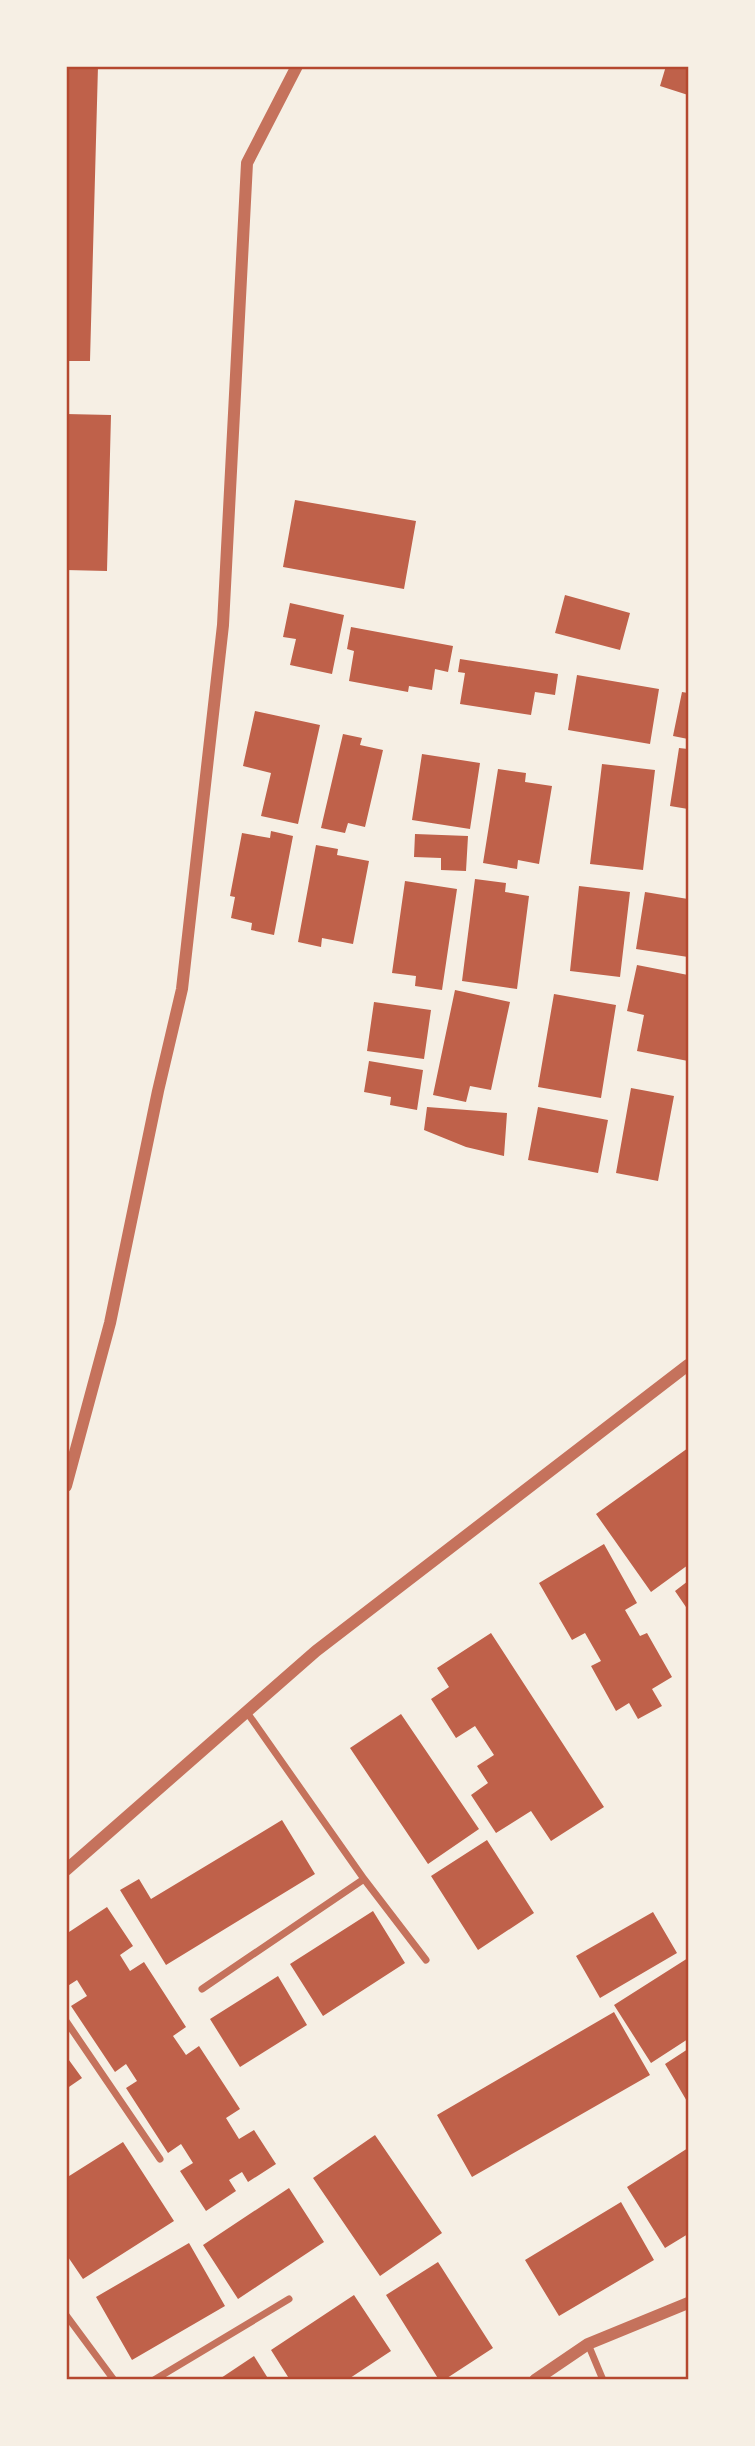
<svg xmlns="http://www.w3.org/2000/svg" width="755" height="2446" viewBox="0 0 755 2446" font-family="'Noto Sans',sans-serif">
<rect width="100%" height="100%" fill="#f6efe4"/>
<path fill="#bf614a" d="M 66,66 L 98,66 L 90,361 L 66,361 Z
M 666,66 L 688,66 L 688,95 L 660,86 Z
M 66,414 L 111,415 L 107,571 L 66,570 Z
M 295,500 L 416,521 L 404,589 L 283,567 Z
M 565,595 L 630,613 L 620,650 L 555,633 Z
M 290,603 L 344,615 L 332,674 L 290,665 L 296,639 L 283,637 Z
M 351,627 L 453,646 L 448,672 L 435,669 L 432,690 L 409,686 L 408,692 L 349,681 L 354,651 L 347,649 Z
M 460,659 L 558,674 L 555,695 L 535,692 L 531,715 L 460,704 L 465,673 L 458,672 Z
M 577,675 L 659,689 L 650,744 L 568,730 Z
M 682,692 L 688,693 L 688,739 L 673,736 Z
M 255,711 L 320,725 L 298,824 L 261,816 L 271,773 L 243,766 Z
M 343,734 L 362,738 L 360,745 L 383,750 L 365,827 L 348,823 L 345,833 L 321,828 Z
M 679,748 L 688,749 L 688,809 L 670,806 Z
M 422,754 L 480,763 L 470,829 L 412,820 Z
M 602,764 L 655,770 L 643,870 L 590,864 Z
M 498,769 L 526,773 L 525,782 L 552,786 L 539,864 L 518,860 L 517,869 L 483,863 Z
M 271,831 L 293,836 L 274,935 L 251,930 L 252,923 L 231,918 L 235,897 L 230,896 L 242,833 L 270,838 Z
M 415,834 L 468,836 L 466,871 L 441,870 L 441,858 L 414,857 Z
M 316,845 L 338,849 L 337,855 L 369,861 L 353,944 L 322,938 L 321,947 L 298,942 Z
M 475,879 L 506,883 L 505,892 L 529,896 L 517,989 L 462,981 Z
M 405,881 L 457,889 L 442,990 L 415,986 L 416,976 L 392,973 Z
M 579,886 L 630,892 L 620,977 L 570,971 Z
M 645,892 L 688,899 L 688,957 L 636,949 Z
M 637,965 L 688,975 L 688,1061 L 637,1051 L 644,1015 L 627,1011 Z
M 455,990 L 510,1002 L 491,1090 L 470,1086 L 466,1102 L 433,1095 Z
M 554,994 L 616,1005 L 601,1098 L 538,1087 Z
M 374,1002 L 431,1010 L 424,1059 L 367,1051 Z
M 369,1061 L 423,1070 L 417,1110 L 390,1105 L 391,1097 L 364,1092 Z
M 631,1088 L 674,1096 L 658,1181 L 616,1173 Z
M 427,1107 L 507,1113 L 504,1156 L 466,1147 L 424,1130 Z
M 538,1107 L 608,1120 L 598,1173 L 528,1160 Z
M 688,1448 L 688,1565 L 651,1592 L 596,1514 Z
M 604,1544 L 637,1603 L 625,1610 L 640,1636 L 647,1633 L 672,1677 L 652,1689 L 662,1706 L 638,1719 L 629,1703 L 616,1711 L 591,1666 L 601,1661 L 585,1633 L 572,1640 L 539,1583 Z
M 688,1581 L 688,1610 L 675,1591 Z
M 491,1633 L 604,1807 L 551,1841 L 531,1811 L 496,1833 L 471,1795 L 488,1783 L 477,1766 L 494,1755 L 475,1726 L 456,1738 L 431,1699 L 449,1687 L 437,1668 Z
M 401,1714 L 479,1829 L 428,1864 L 350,1748 Z
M 282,1820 L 315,1874 L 166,1965 L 120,1890 L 139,1879 L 151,1899 Z
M 487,1840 L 534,1913 L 478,1950 L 431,1876 Z
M 107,1907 L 133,1946 L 120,1955 L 130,1971 L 144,1962 L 186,2027 L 173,2036 L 186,2055 L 199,2046 L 240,2109 L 226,2118 L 239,2139 L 254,2130 L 276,2164 L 248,2182 L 242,2172 L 229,2180 L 236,2191 L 206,2211 L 180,2171 L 193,2163 L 181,2144 L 168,2153 L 126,2088 L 137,2081 L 126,2064 L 115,2072 L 71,2006 L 87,1996 L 77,1980 L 66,1987 L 66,1934 Z
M 373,1911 L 405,1963 L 323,2016 L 290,1964 Z
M 653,1912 L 677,1953 L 600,1998 L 576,1956 Z
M 688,1958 L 688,2039 L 651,2063 L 614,2005 Z
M 278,1976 L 307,2025 L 240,2067 L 210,2019 Z
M 614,2012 L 650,2075 L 472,2177 L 437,2115 Z
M 688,2049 L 688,2103 L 665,2064 Z
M 66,2056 L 82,2078 L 66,2089 Z
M 375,2135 L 442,2233 L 380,2276 L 313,2178 Z
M 123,2142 L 174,2221 L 83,2279 L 66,2254 L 66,2178 Z
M 688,2148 L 688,2234 L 665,2248 L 627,2187 Z
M 289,2188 L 324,2242 L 238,2299 L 203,2245 Z
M 621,2202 L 654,2260 L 559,2316 L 525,2260 Z
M 189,2243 L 225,2306 L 132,2360 L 96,2297 Z
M 438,2262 L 493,2348 L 444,2380 L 439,2380 L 386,2295 Z
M 354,2295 L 391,2351 L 347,2380 L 290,2380 L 271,2350 Z
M 254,2356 L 269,2380 L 218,2380 Z"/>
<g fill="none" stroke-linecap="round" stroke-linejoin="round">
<path stroke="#c5725c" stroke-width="7" d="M 246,1711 L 364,1879 L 426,1960
M 202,1989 L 364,1879
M 66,2021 L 160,2159
M 66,2315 L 114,2380
M 588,2344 L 603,2380
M 154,2380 L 289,2299"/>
<path stroke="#c5725c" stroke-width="12" d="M 66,1486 L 110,1323 L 158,1091 L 182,989 L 223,625 L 247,163 L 297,66
M 66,1870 L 316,1651 L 688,1365
M 535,2380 L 588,2344 L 688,2303"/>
</g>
<rect width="755" height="2446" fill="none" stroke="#f6efe4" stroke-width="136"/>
<rect x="68" y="68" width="619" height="2310" fill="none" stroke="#b5482f" stroke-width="2.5"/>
</svg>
